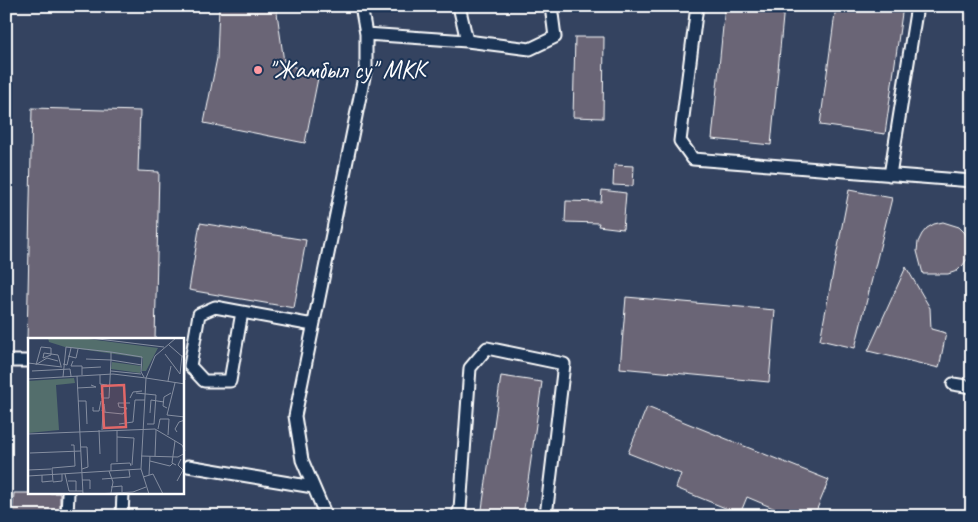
<svg xmlns="http://www.w3.org/2000/svg" width="978" height="522" viewBox="0 0 978 522" font-family="Caveat,sans-serif">
<rect width="100%" height="100%" fill="#344360"/>
<filter id="ink" filterUnits="userSpaceOnUse"><feTurbulence type="fractalNoise" baseFrequency=".02" numOctaves="2"/><feDisplacementMap in="SourceGraphic" scale="10" xChannelSelector="R" yChannelSelector="G"/><feConvolveMatrix kernelMatrix="1 2 1 2 8 2 1 2 1" color-interpolation-filters="sRGB"/></filter>
<g filter="url(#ink)">
<path fill="#6a6576" stroke="#fff" d="M 219,6 L 276,6 L 284,62 L 318,78 L 305,143 L 204,123 L 217,58 Z
M 725,6 L 784,6 L 771,145 L 712,139 Z
M 836,6 L 903,6 L 885,134 L 820,125 Z
M 575,37 L 604,37 L 603,118 L 573,117 Z
M 32,108 L 140,111 L 138,171 L 159,172 L 155,340 L 27,340 Z
M 614,165 L 634,166 L 633,186 L 613,185 Z
M 602,190 L 626,193 L 623,229 L 598,226 L 599,223 L 565,222 L 566,201 L 601,202 Z
M 849,190 L 892,198 L 855,348 L 820,340 Z
M 943,222 L 959,227 L 965,233 L 968,240 L 969,249 L 968,258 L 963,265 L 957,271 L 948,274 L 923,274 L 917,251 L 918,242 L 922,234 L 927,228 L 934,224 Z
M 200,223 L 306,240 L 294,308 L 189,290 Z
M 906,267 L 930,308 L 931,329 L 946,333 L 939,368 L 868,351 Z
M 626,297 L 775,310 L 769,382 L 620,368 Z
M 501,376 L 542,382 L 523,516 L 481,516 Z
M 647,407 L 829,480 L 814,516 L 792,516 L 747,497 L 740,514 L 676,488 L 681,474 L 628,453 Z
M 14,493 L 60,493 L 60,516 L 12,516 Z"/>
<g fill="none" stroke-linecap="round" stroke-linejoin="round">
<g stroke="#fff" stroke-width="15">
<path id="lane" d="M 459,6 L 467,41
M 697,6 L 680,141 L 693,159 L 972,181
M 366,34 L 467,41 L 530,49 L 555,37 L 551,6
M 890,175 L 917,6
M 242,312 L 230,381 L 204,381 L 190,366 L 199,314 L 215,307 L 313,325
M 6,361 L 29,361
M 953,384 L 972,387
M 188,466 L 313,487
M 67,516 L 68,493
M 122,516 L 123,493
M 326,516 L 302,460 L 295,416 L 366,67 L 366,34 L 361,6
M 457,516 L 460,509 L 470,368 L 487,348 L 564,364 L 546,516"/>
</g>
<use href="#lane" stroke="#1d3557" stroke-width="11"/>
</g>
</g>
<circle fill="#ff9aa2" stroke="#1d3557" stroke-width="2" cx="258" cy="70" r="5"/>
<g text-anchor="middle" dominant-baseline="central" stroke-width="4" stroke-linejoin="round" paint-order="stroke">
<g font-size="25" fill="#fff" stroke="#1d3557" text-anchor="start">
<text x="268" y="70">"Жамбыл су" МКК</text>
</g>
</g>
<g transform="translate(28 338)">
<rect width="156" height="156" fill="#344360"/>
<path d="M 20,0 L 53,0 L 130,10 L 118,33 L 114,33 L 115,20 L 37,9 L 21,4 ZM 84,24 L 113,28 L 112,35 L 83,31 ZM 46,40 L 47,45 L 28,47 L 31,92 L 0,95 L 0,43 Z" fill="#536e6c"/>
<path fill="none" stroke="#858ea0" stroke-width="1" d="M 62,0 L 136,9M 141,7 L 157,21M 137,16 L 152,36M 40,18 L 48,20 L 50,11M 15,20 L 16,15 L 30,17 L 33,28M 58,21 L 83,22 L 83,14 L 114,19 L 113,34 L 116,39M 45,23 L 43,28 L 54,28 L 54,37M 157,23 L 157,42M 0,25 L 34,29M 9,26 L 19,20 L 30,23M 35,26 L 39,27 L 43,10M 8,27 L 13,9 L 23,10 L 23,17 L 15,20M 54,30 L 73,29M 4,33 L 42,31 L 43,38M 83,33 L 113,36M 152,36 L 154,17M 72,37 L 72,46 L 79,47M 49,38 L 55,156M 35,39 L 38,9 L 83,14M 118,40 L 157,46M 0,41 L 85,36 L 118,40M 140,43 L 143,28M 147,45 L 139,77 L 157,79M 49,50 L 68,49 L 63,47M 73,55 L 74,60 L 81,60 L 83,22 L 114,27M 108,55 L 128,57 L 126,86 L 119,86M 102,60 L 105,54 L 114,53M 50,63 L 58,63 L 59,86M 65,69 L 65,73 L 71,73 L 73,63M 139,70 L 135,68 L 136,59 L 143,55M 74,73 L 76,66 L 77,74M 122,75 L 123,62 L 136,64M 91,86 L 105,84 L 107,62 L 117,62M 130,91 L 132,81 L 141,81M 71,92 L 72,116M 74,92 L 75,74 L 95,76 L 99,70 L 91,69 L 90,65 L 102,65M 89,92 L 89,124M 149,94 L 147,91 L 151,84 L 157,82M 0,96 L 127,91 L 154,107 L 157,113M 140,97 L 141,81M 89,99 L 106,100 L 104,127M 147,103 L 144,125 L 148,127M 53,109 L 59,109 L 60,129 L 54,131M 2,115 L 53,113M 113,118 L 150,119 L 157,115M 127,118 L 128,92M 122,123 L 142,128 L 145,125M 0,132 L 23,131M 81,133 L 85,144 L 83,155M 83,133 L 83,126 L 102,125 L 103,128M 34,136 L 34,143 L 25,144 L 24,130 L 47,128 L 46,107 L 43,107M 37,136 L 41,153 L 48,153M 14,137 L 14,144 L 24,143M 121,137 L 122,118M 0,138 L 113,131M 115,139 L 125,136 L 135,156M 74,141 L 102,139 L 101,132M 54,142 L 62,142 L 62,151M 40,143 L 48,143 L 48,153 L 55,153M 149,143 L 155,132 L 150,127 L 153,121M 83,149 L 94,148 L 94,154M 0,156 L 36,156M 67,156 L 105,154 L 118,149M 121,156 L 113,131 L 118,40 L 127,18 L 148,0"/>
<path fill="#e26868" fill-opacity="0.15" stroke="#e26868" stroke-width="2.5" d="M 96,47 L 98,89 L 76,90 L 74,48 Z"/>
<rect width="156" height="156" fill="none" stroke="#fff" stroke-width="2.5"/>
</g>
<rect width="978" height="522" fill="none" stroke="#1d3557" stroke-width="25"/>
<rect x="12" y="12" width="953" height="497" fill="none" stroke="#fff" stroke-width="2" filter="url(#ink)"/>
</svg>
